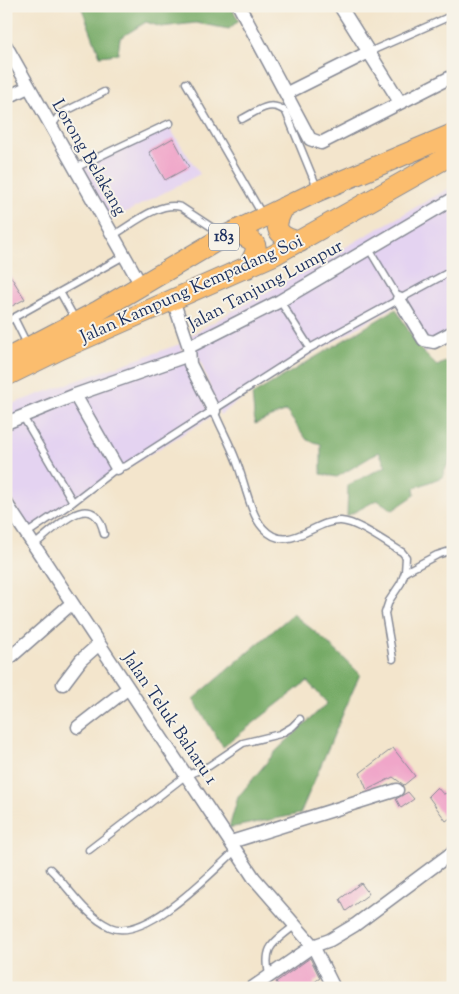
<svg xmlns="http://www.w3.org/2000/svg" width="459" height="994" viewBox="0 0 459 994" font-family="'Sorts Mill Goudy',serif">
<rect width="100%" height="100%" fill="#f7f3e8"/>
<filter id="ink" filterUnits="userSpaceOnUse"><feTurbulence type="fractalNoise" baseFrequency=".02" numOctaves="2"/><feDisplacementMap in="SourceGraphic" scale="10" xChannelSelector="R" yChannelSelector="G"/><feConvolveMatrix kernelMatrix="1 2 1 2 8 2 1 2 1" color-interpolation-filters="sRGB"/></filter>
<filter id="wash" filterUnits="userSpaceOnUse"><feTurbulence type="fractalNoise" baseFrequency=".0096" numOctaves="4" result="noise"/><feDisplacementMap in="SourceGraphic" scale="20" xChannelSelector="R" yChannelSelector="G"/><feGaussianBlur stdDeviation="1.12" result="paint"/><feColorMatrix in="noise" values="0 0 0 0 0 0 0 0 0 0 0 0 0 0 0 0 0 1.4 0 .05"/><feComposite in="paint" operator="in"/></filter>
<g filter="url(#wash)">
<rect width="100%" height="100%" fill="#f3e5cc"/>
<path fill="#e4d3f1" d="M 169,127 L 200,174 L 111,220 L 82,169 Z
M 453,186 L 453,336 L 425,353 L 397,305 L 263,382 L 220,415 L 191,335 Z
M 180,344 L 211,417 L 102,483 L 32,533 L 6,491 L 6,406 Z"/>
<path fill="#76aa66" stroke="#486c62" d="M 81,6 L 230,6 L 239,20 L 229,29 L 196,23 L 161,27 L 146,22 L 120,38 L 118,54 L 100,56 Z
M 396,309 L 418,347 L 437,366 L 453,358 L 453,452 L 442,477 L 414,488 L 415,495 L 393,510 L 377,500 L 347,516 L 348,485 L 386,466 L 379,452 L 337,477 L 321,474 L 321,444 L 307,440 L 286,411 L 255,424 L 252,395 Z
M 293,614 L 325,640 L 360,674 L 300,814 L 229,828 L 238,797 L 276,751 L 327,703 L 307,681 L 223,747 L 193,699 Z"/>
<g id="blocks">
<path fill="#f0a6c9" d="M 173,138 L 189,167 L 165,180 L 149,152 Z
M 6,269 L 25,299 L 12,306 L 6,298 Z
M 393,748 L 415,776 L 404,785 L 393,777 L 367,790 L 360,773 Z
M 437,787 L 443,794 L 453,792 L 453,816 L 446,821 L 428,796 Z
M 408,792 L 414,799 L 401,808 L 396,799 Z
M 361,883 L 369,894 L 346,911 L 340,899 Z
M 310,958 L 320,978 L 313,983 L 318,988 L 280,988 L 276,982 Z"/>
</g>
</g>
<g filter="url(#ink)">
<use href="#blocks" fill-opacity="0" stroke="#878a95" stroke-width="1"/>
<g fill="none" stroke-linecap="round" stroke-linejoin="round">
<g stroke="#878a95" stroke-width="9">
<path id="service" d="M 369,52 L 453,15
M 186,83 L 263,216
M 242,119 C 258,111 270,99 286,112 L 318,190
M 51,127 L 60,114 L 104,92
M 75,168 L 170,123
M 112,236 C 132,225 158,201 181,207 L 222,234
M 369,249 L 399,299
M 60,292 L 75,319
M 280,301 L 310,348
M 14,318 L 28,346
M 6,322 L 124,256
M 214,411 C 221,428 230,444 236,460 C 244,479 250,514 263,528 C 288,556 315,519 341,521 C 358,522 386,543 402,552 L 406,557 L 405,572 L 401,583 L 389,601 L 385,613 L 393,659
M 22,415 L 73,502
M 26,534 L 73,502 L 117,468 L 126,466 L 310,348 L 453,270
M 34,545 C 55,529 94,485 104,534
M 405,572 L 437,555 L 453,550
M 89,850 L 185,776 L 209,766 L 243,743 L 280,734 L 292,727 L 300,719
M 50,869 C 69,887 84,915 110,927 C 145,943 211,873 235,851
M 269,975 C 263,945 274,943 294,926"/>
</g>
<g stroke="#878a95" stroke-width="15">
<path id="minor" d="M 239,6 L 310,139 L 321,143 L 453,76
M 340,6 L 400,102
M 6,46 L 141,285
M 287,93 L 369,52
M 6,98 L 28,87
M 399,299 L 424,340 L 434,342 L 453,332
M 173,300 L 189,347 L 280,301 L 453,199
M 189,347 L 190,364 L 214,411
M 75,395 L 117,468
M 6,423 L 75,395 L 189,355
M 6,503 L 254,878 L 313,946 L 334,988
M 6,661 L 71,604
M 63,684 L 81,660 L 98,645
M 78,727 L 127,689
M 231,842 L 397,790
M 252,988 L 313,946 L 330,940 L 355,925 L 453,852"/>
</g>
<g stroke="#878a95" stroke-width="22">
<path id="trunk" d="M 284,207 C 272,228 276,236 300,242
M 235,232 C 259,242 261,246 247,268
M 6,359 L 98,311 L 225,236 L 318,191 L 453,134
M 6,376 L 61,349 L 274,255 L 453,154"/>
</g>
<use href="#service" stroke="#fff" stroke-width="6"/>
<use href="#minor" stroke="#fff" stroke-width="12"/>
<use href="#trunk" stroke="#fbbd6e" stroke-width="20"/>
</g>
</g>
<g text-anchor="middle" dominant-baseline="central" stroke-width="4" stroke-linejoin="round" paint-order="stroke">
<rect fill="#f7f3e8" stroke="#5d6a87" stroke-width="1" x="209" y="223.5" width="30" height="27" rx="4"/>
<g font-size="16" font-weight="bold" fill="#1b2f5e">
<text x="224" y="237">183</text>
</g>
<g font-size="18" fill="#1b2f5e" stroke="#f7f3e8">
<text transform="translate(88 158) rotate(60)">Lorong Belakang</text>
<text transform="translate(266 286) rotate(-28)">Jalan Tanjung Lumpur</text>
<text transform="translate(192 290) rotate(-24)">Jalan Kampung Kempadang Soi</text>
<text transform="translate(169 719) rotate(56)">Jalan Teluk Baharu 1</text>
</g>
</g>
<rect width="459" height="994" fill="none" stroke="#f7f3e8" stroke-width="25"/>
</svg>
